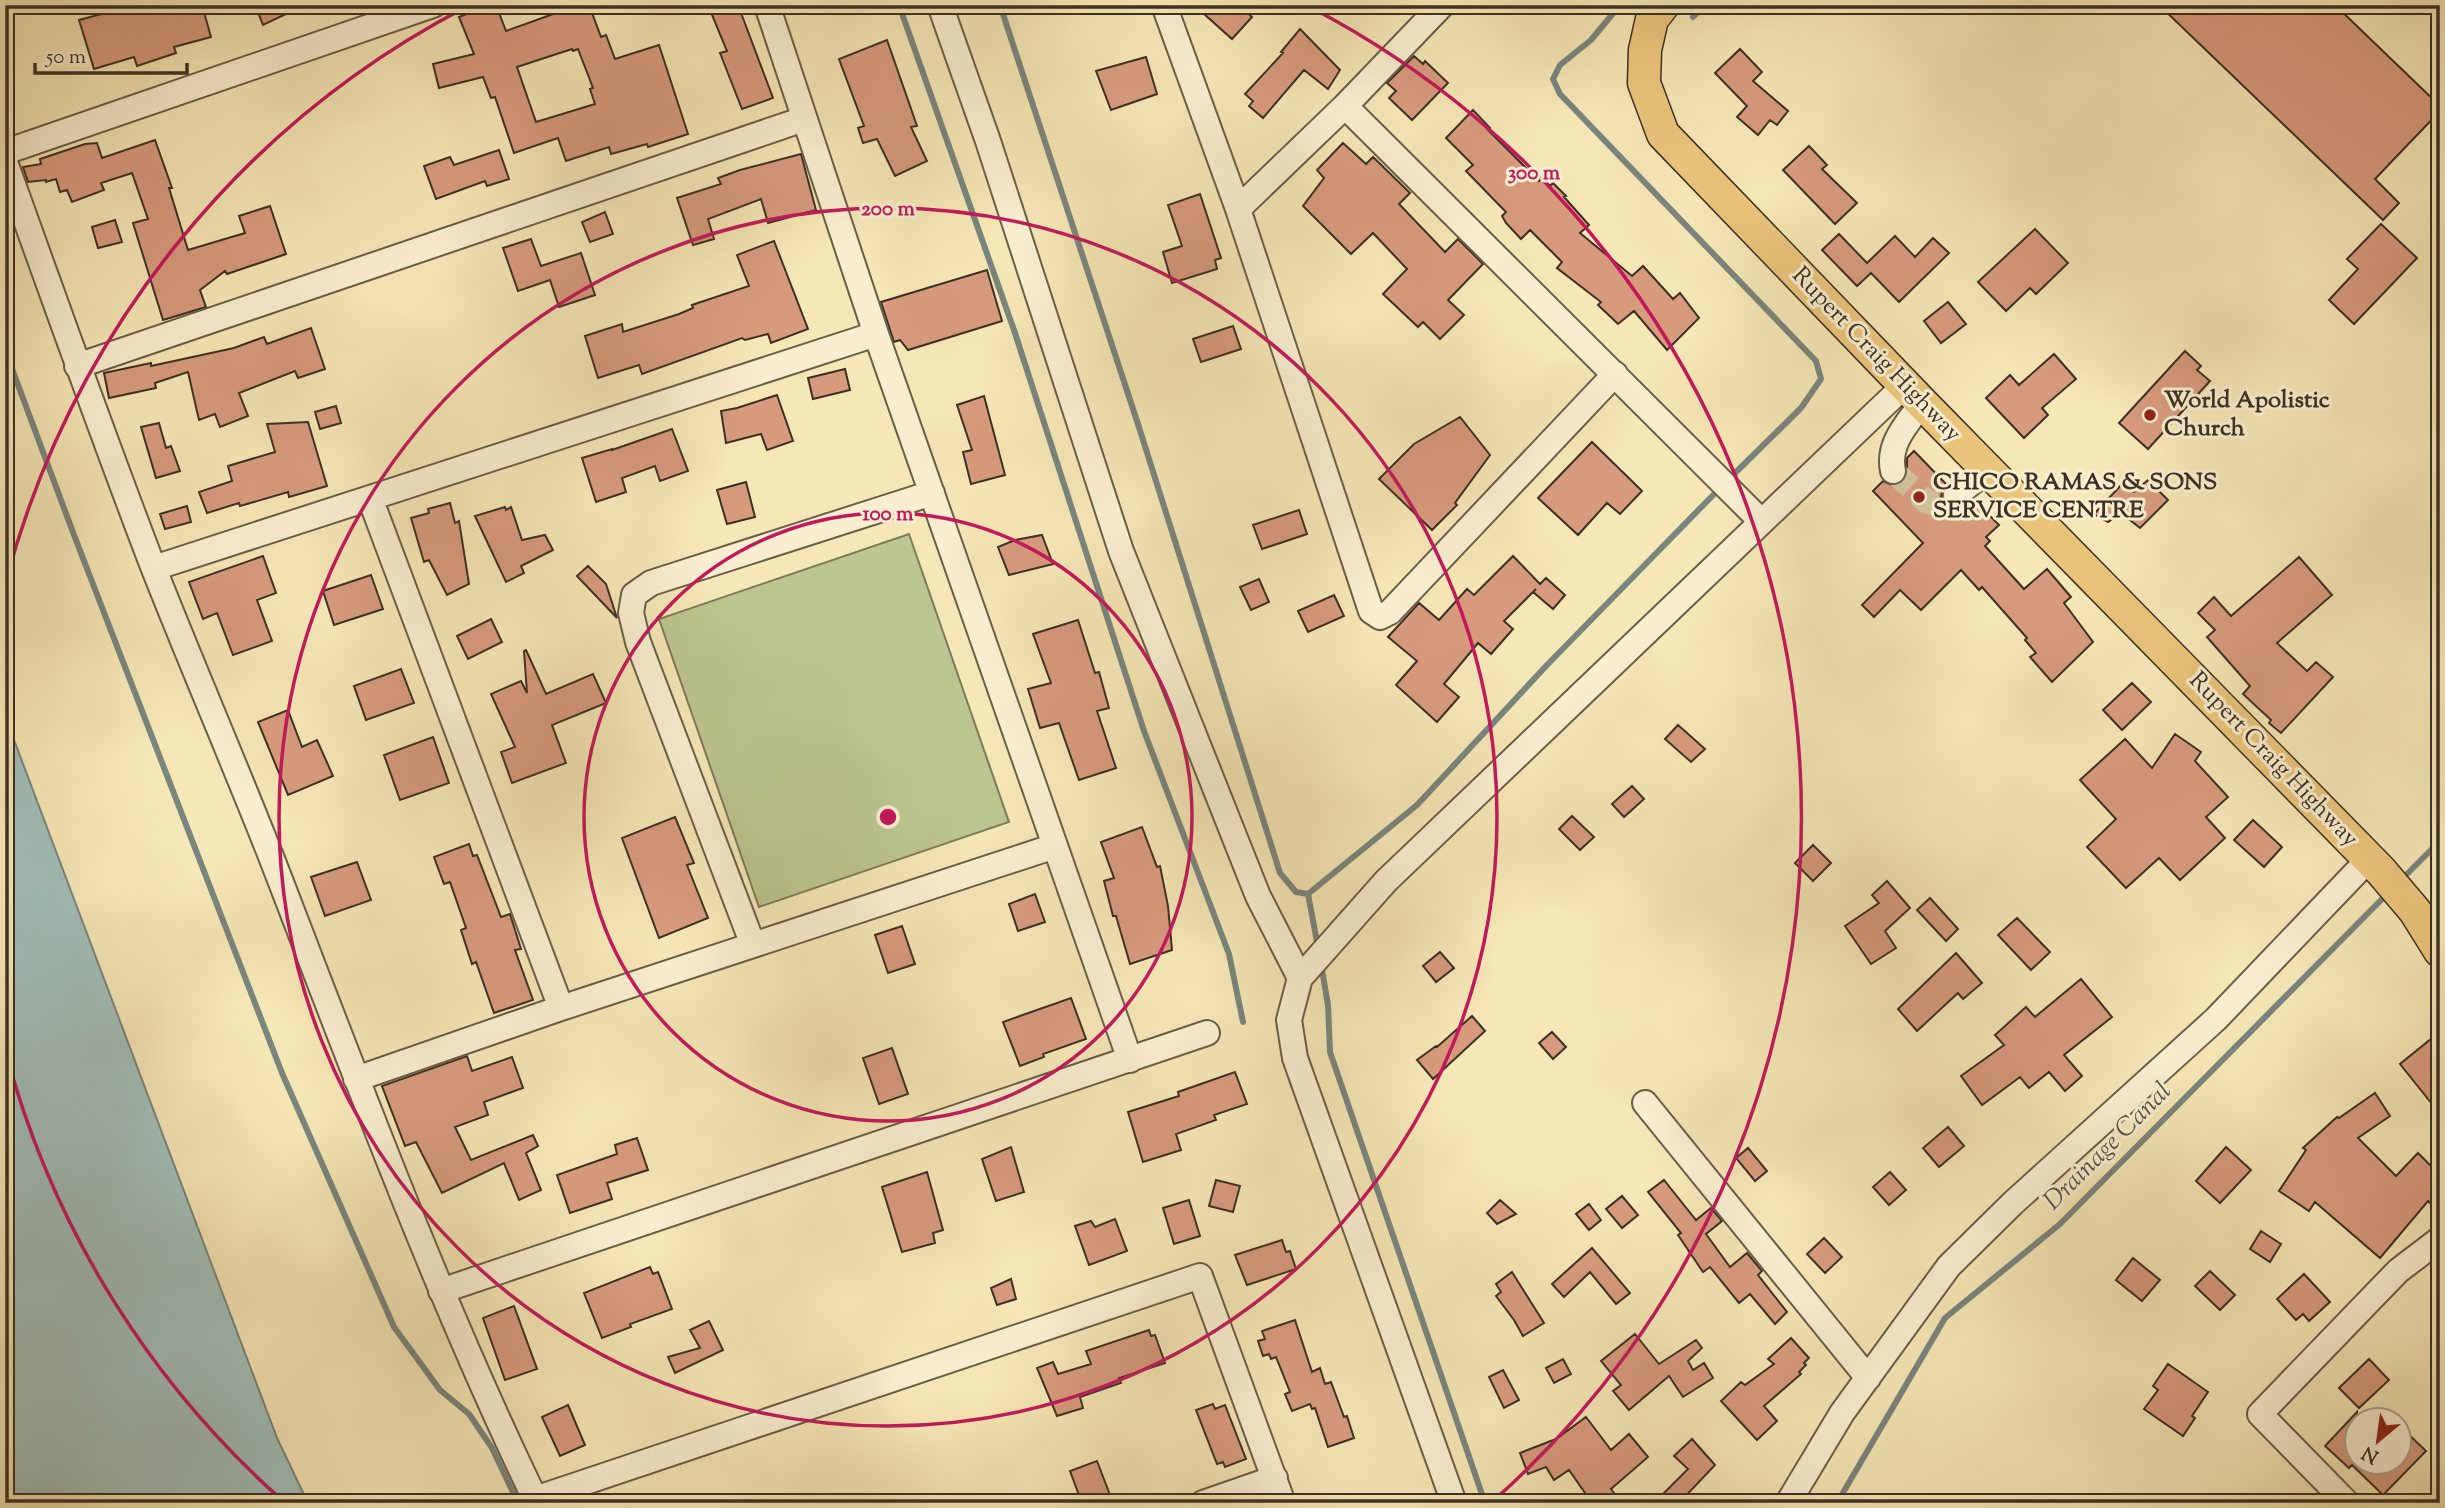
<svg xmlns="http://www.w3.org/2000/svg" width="2445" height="1508" viewBox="0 0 2445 1508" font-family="'Sorts Mill Goudy',serif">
<rect width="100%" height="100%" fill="#f6e7b6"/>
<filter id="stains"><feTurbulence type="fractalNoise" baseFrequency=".00286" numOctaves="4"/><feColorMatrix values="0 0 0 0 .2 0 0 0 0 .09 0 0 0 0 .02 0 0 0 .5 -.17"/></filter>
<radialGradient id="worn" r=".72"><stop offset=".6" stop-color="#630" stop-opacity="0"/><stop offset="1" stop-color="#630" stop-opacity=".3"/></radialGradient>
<path fill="#bbc58f" stroke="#7c7a5a" stroke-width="2" d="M 909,534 L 1009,822 L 759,907 L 659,619 Z"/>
<path fill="#a1beb8" stroke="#79857d" stroke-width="2" d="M 5,716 L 277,1438 L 308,1503 L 5,1503 Z"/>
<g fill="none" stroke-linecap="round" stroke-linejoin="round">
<path stroke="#79857d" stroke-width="6" d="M 899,5 L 1014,330 L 1144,731 L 1229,954 L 1243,1022
M 1000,5 L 1137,421 L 1280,873 L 1296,892 L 1308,894 L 1417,805 L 1547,665 L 1720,488
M 1620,5 L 1591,40 L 1560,65 L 1553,79 L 1560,94 L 1816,361 L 1821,379 L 1801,408 L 1728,480
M 1693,17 L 1705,5
M 5,350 L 74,535 L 282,1073 L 394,1327 L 440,1390 L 469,1414 L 492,1448 L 518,1503
M 2400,881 L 2440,841
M 1308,894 L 1318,947
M 1321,964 L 1328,1005 L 1330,1052 L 1485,1503
M 1837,1503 L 1945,1318 L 2060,1224 L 2387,894"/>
</g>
<path fill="#d79a7d" stroke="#3c3024" stroke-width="2" fill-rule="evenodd" d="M 137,5 L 160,5 L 162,11 L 184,5 L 202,5 L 211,37 L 174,47 L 176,53 L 137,66 L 134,57 L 94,69 L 79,20 L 109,12 L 109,14 Z
M 255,5 L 305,5 L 263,25 Z
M 490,5 L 496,5 L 506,31 L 567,9 L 566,5 L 589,5 L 601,37 L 606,35 L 615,59 L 659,45 L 688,134 L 648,147 L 647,144 L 611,154 L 609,147 L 566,161 L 558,138 L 514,153 L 495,97 L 491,98 L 483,77 L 439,88 L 433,64 L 474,54 L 459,17 ZM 572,49 L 573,51 L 578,49 L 593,88 L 590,89 L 595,104 L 536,122 L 517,67 Z
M 708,5 L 738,5 L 773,98 L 742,109 L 720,53 L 727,51 Z
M 1194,5 L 1239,5 L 1252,17 L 1232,39 Z
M 2159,5 L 2335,5 L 2440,106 L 2440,111 L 2375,179 L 2399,203 L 2383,220 Z
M 1300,29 L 1340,70 L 1328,89 L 1304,70 L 1263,118 L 1249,106 L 1253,101 L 1245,94 L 1283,53 L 1281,52 Z
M 887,40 L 917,126 L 911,127 L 927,161 L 895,176 L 877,139 L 863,143 L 858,128 L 864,126 L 839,59 Z
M 1740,49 L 1762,72 L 1753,81 L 1788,111 L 1777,125 L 1770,120 L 1758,135 L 1737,117 L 1747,106 L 1715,73 Z
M 1414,56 L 1423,64 L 1425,61 L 1448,83 L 1412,120 L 1389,98 L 1396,91 L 1387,83 Z
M 1146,57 L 1157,94 L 1111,110 L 1096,71 Z
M 1473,110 L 1490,128 L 1488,130 L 1539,181 L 1542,178 L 1550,186 L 1553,183 L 1566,196 L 1564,197 L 1589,225 L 1580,233 L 1632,276 L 1643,266 L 1673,299 L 1680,293 L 1699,318 L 1667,350 L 1634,311 L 1618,324 L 1598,305 L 1601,302 L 1557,268 L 1562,262 L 1530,230 L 1521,239 L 1506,223 L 1502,216 L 1506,212 L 1466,171 L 1473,165 L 1446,138 Z
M 155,140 L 172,188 L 169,188 L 188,250 L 245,233 L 239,216 L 270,206 L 286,254 L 227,274 L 225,271 L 200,290 L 206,307 L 163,320 L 133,223 L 148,219 L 132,173 L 101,183 L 104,190 L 72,202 L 67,190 L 60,192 L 56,179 L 46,182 L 46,180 L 28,182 L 23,167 L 41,164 L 40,159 L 85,144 L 97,143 L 102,158 Z
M 1343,143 L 1366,164 L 1373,157 L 1410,193 L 1399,204 L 1445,252 L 1458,239 L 1483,264 L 1448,300 L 1464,315 L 1440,339 L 1423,322 L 1418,327 L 1383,294 L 1407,269 L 1373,233 L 1351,254 L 1303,206 L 1324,178 L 1317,170 Z
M 1809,146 L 1827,165 L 1822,169 L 1857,203 L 1835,224 L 1783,170 Z
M 499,150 L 509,179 L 487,186 L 485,181 L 436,199 L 424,166 L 450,157 L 454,165 Z
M 801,154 L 816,210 L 768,223 L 761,199 L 708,219 L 714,239 L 693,245 L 677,198 L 721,184 L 718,178 L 740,170 Z
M 1200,194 L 1221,258 L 1215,260 L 1217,269 L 1172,283 L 1163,252 L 1182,246 L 1168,205 Z
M 605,212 L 613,234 L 590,242 L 582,222 Z
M 115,220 L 122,242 L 98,248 L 92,227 Z
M 2381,224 L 2417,258 L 2354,324 L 2329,300 L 2358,269 L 2347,259 Z
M 2035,229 L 2068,263 L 2036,294 L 2030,288 L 2006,311 L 1978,282 Z
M 1839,234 L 1867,263 L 1895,236 L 1915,257 L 1933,238 L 1949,253 L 1899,302 L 1871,273 L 1857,286 L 1822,250 Z
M 531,239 L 541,266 L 581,253 L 595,295 L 559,307 L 550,280 L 518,291 L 503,248 Z
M 774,241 L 808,329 L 771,343 L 768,334 L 745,340 L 742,338 L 642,374 L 639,365 L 598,378 L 585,336 L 622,324 L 623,332 L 679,314 L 693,308 L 692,305 L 749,286 L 737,255 Z
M 987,270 L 1002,321 L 908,350 L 900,340 L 894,342 L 881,302 Z
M 1948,302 L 1966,324 L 1941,343 L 1924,321 Z
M 1233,326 L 1241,349 L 1201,362 L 1193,339 Z
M 311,328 L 325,369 L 298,378 L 295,371 L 239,393 L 248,416 L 220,427 L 215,414 L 199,420 L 188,372 L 155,383 L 156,388 L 109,398 L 104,373 L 151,363 L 151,366 L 234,348 L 264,337 L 267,344 Z
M 2185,351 L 2201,366 L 2197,370 L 2210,381 L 2148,449 L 2119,423 Z
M 2054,354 L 2076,379 L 2042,408 L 2048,415 L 2024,438 L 1986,398 L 2010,375 L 2019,385 Z
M 845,369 L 850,390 L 813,399 L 808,378 Z
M 777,395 L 793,441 L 767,450 L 761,434 L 726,443 L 721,411 L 737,408 Z
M 984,396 L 1005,475 L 971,484 L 963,452 L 972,450 L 957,405 Z
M 336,406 L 341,423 L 320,429 L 315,412 Z
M 1460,417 L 1490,455 L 1455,503 L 1457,505 L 1432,530 L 1379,479 L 1414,444 Z
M 308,422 L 327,486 L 289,497 L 288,492 L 240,506 L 239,503 L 207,513 L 199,492 L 232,481 L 228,466 L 275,452 L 267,424 Z
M 159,423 L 166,448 L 171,446 L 180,471 L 156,478 L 141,427 Z
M 672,429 L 688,471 L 660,481 L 655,466 L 622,478 L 626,492 L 596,502 L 582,458 L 612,449 L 612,450 Z
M 1592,442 L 1642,491 L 1620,514 L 1607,503 L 1578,535 L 1538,498 Z
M 1914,451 L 1946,484 L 1941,496 L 1945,505 L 1957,510 L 1967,505 L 1970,508 L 1976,502 L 1999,525 L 1986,537 L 1990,541 L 1985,546 L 2024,589 L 2047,569 L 2071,597 L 2064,603 L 2093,642 L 2052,682 L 2030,657 L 2036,653 L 2025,640 L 2027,638 L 1982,587 L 1979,590 L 1961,570 L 1921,610 L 1900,590 L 1874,617 L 1862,605 L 1923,543 L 1873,491 L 1883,481 L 1894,486 L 1902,483 L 1907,476 L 1907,458 Z
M 2148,480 L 2168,500 L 2140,528 L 2121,513 L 2108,522 L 2094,514 L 2124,482 L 2134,492 Z
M 746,482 L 755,517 L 727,524 L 717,490 Z
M 450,503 L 455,523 L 459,521 L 469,584 L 447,595 L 429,560 L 424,562 L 411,518 L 429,513 L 428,509 Z
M 187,506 L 191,522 L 165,529 L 160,514 Z
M 505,507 L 506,510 L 511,507 L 522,540 L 545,535 L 553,550 L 521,566 L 524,573 L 506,582 L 475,516 Z
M 1299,510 L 1307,534 L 1262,549 L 1253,525 Z
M 1042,535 L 1053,564 L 1009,575 L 998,547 L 1015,540 Z
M 263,556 L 276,593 L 257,600 L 272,641 L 233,655 L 217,613 L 203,619 L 189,582 Z
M 1513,556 L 1540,584 L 1546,578 L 1565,595 L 1553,609 L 1533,592 L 1536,589 L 1504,621 L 1513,629 L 1491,654 L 1478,643 L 1444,684 L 1459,697 L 1437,722 L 1396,685 L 1417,661 L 1388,637 L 1419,603 L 1439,620 L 1467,589 L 1474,595 Z
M 2299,557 L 2332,595 L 2277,643 L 2307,671 L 2316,662 L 2333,677 L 2281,733 L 2269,723 L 2271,720 L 2243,694 L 2250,686 L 2207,637 L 2215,630 L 2198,613 L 2214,597 L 2231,616 Z
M 588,566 L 606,584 L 617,618 L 577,576 Z
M 371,575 L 383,609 L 334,625 L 323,591 Z
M 1259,579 L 1269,602 L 1251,610 L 1240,587 Z
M 1334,595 L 1344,616 L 1308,632 L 1298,611 Z
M 491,619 L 502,642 L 468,659 L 457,636 Z
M 1078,620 L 1095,673 L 1099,672 L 1109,708 L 1097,711 L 1116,768 L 1079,780 L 1059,723 L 1040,728 L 1028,689 L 1051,683 L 1033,634 Z
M 526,650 L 546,694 L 593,674 L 606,703 L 552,725 L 566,763 L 512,783 L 501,752 L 515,747 L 491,694 L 521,681 L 527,693 L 524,651 Z
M 401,669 L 414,703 L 366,720 L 354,686 Z
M 2132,683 L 2151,702 L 2122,730 L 2103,710 Z
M 288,710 L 302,747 L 317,740 L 333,776 L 288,795 L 258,722 Z
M 1678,725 L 1705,749 L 1691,762 L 1665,739 Z
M 2175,734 L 2201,752 L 2195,761 L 2228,797 L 2206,817 L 2225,838 L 2180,880 L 2159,858 L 2126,888 L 2087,847 L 2116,819 L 2080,780 L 2125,739 L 2152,768 Z
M 433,737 L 449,783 L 400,800 L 384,755 Z
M 1632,786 L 1644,799 L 1624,817 L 1612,804 Z
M 1572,816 L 1594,837 L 1580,850 L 1559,829 Z
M 675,817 L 694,863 L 687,865 L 708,918 L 659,938 L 622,838 Z
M 2253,820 L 2282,847 L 2264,867 L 2234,840 Z
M 1142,827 L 1157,867 L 1160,866 L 1168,906 L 1172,950 L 1130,964 L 1116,916 L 1113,916 L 1104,881 L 1114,878 L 1101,842 Z
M 469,844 L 473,856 L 477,855 L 501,917 L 510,914 L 521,949 L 515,950 L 533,1000 L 494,1013 L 476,962 L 472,964 L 461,930 L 466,928 L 450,882 L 444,884 L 434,857 Z
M 1813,845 L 1831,863 L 1813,881 L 1795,863 Z
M 357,862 L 371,900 L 325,916 L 311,877 Z
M 1887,881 L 1910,908 L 1885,931 L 1896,948 L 1871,964 L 1845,926 L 1879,903 L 1872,895 Z
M 1035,894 L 1045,922 L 1018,931 L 1009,904 Z
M 1930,898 L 1958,929 L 1946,941 L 1917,910 Z
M 2017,918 L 2050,952 L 2031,970 L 1998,935 Z
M 902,926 L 915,964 L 888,973 L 875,935 Z
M 1440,952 L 1454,968 L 1436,982 L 1423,966 Z
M 1956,953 L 1982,983 L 1963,999 L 1958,993 L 1917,1031 L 1898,1009 Z
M 2081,979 L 2112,1017 L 2064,1055 L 2082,1076 L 2065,1091 L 2049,1072 L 2029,1088 L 2020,1077 L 1982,1105 L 1961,1076 L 2004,1045 L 1995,1035 L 2026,1007 L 2035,1017 Z
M 1071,998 L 1086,1039 L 1043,1054 L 1044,1057 L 1020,1066 L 1003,1022 Z
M 1472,1016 L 1485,1031 L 1433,1079 L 1417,1060 L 1436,1046 L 1437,1047 Z
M 1552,1032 L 1566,1047 L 1553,1059 L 1539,1043 Z
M 2431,1039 L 2440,1050 L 2440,1114 L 2400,1064 Z
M 892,1048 L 908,1094 L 879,1104 L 863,1058 Z
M 467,1056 L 472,1071 L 512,1057 L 523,1088 L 484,1102 L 488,1115 L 455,1127 L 471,1160 L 533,1135 L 538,1146 L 526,1153 L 541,1190 L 519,1200 L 504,1163 L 442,1193 L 416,1142 L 405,1146 L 382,1086 Z
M 1235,1072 L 1247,1104 L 1214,1115 L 1216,1120 L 1176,1134 L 1181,1150 L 1143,1162 L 1128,1112 L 1179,1096 L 1178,1092 Z
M 2375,1093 L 2390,1116 L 2358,1138 L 2396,1176 L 2418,1153 L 2430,1165 L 2440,1155 L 2440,1213 L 2428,1201 L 2380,1258 L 2315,1202 L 2309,1211 L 2279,1191 L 2306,1150 L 2303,1148 L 2337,1117 L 2339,1118 Z
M 1948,1127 L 1964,1146 L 1939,1167 L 1923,1148 Z
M 637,1138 L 648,1170 L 607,1183 L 612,1199 L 570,1213 L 557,1175 L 617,1154 L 615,1145 Z
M 1011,1147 L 1024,1192 L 996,1201 L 982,1159 Z
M 2226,1147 L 2251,1170 L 2220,1203 L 2196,1181 Z
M 1748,1148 L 1767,1171 L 1755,1181 L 1736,1158 Z
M 927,1172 L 943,1230 L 933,1233 L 935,1243 L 902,1252 L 882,1187 Z
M 1890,1172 L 1906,1190 L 1889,1205 L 1873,1187 Z
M 1216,1180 L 1240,1186 L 1233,1212 L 1209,1206 Z
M 1664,1180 L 1696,1220 L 1711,1208 L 1722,1221 L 1706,1234 L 1730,1267 L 1747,1253 L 1762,1271 L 1758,1275 L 1787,1312 L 1775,1324 L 1750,1294 L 1739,1303 L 1710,1267 L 1703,1272 L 1678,1235 L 1681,1233 L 1648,1192 Z
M 1622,1196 L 1638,1215 L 1622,1228 L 1606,1209 Z
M 1189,1200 L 1200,1236 L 1174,1244 L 1163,1208 Z
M 1500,1200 L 1516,1214 L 1497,1224 L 1487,1213 Z
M 1589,1204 L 1601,1220 L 1589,1230 L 1576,1214 Z
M 1115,1219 L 1127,1251 L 1089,1265 L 1075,1226 L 1091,1221 L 1095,1227 Z
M 2261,1231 L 2281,1244 L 2270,1262 L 2250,1249 Z
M 1824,1238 L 1842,1257 L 1825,1273 L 1807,1254 Z
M 1282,1240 L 1286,1252 L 1290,1251 L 1296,1269 L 1247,1285 L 1235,1255 Z
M 1592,1248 L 1630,1293 L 1616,1304 L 1590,1272 L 1564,1297 L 1552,1284 Z
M 2133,1258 L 2160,1280 L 2142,1301 L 2116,1280 Z
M 650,1267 L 653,1274 L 658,1272 L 672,1309 L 630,1324 L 631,1327 L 602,1338 L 584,1293 Z
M 2210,1271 L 2235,1295 L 2220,1310 L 2195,1286 Z
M 1512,1272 L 1544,1323 L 1523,1336 L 1514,1320 L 1496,1296 L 1501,1292 L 1496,1284 Z
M 2304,1274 L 2330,1302 L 2309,1321 L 2303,1314 L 2296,1320 L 2277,1299 Z
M 1011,1279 L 1016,1299 L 997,1305 L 991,1288 Z
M 514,1306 L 537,1369 L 505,1380 L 483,1318 Z
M 1295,1320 L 1312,1372 L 1320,1368 L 1325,1384 L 1331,1382 L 1344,1417 L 1347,1416 L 1354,1438 L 1328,1447 L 1315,1408 L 1312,1409 L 1310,1404 L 1292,1411 L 1285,1394 L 1290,1392 L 1276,1357 L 1271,1359 L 1269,1354 L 1263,1356 L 1258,1341 L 1265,1339 L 1262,1331 Z
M 709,1321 L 723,1350 L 675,1373 L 668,1357 L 700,1348 L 690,1330 Z
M 1149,1330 L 1151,1336 L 1155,1335 L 1165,1363 L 1119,1378 L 1121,1383 L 1080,1397 L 1083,1408 L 1057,1416 L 1037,1368 L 1053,1362 L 1058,1374 L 1091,1364 L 1086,1351 Z
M 1635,1334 L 1659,1364 L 1696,1340 L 1702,1348 L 1688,1361 L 1693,1370 L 1704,1363 L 1713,1378 L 1683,1397 L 1669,1376 L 1629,1410 L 1613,1391 L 1621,1385 L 1601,1361 Z
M 1791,1338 L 1809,1358 L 1804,1363 L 1806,1365 L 1799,1372 L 1801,1374 L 1764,1406 L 1777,1421 L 1757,1440 L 1721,1401 L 1741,1382 L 1745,1385 L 1774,1364 L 1768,1359 Z
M 1563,1359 L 1571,1374 L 1554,1383 L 1546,1368 Z
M 2369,1359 L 2389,1380 L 2359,1408 L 2339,1388 Z
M 2168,1364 L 2208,1392 L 2192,1416 L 2195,1418 L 2183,1436 L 2144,1409 L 2158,1390 L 2153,1386 Z
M 1503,1370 L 1519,1400 L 1504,1408 L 1489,1377 Z
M 1213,1404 L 1215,1409 L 1225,1405 L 1246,1459 L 1225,1467 L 1223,1462 L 1217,1464 L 1196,1410 Z
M 568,1405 L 585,1445 L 560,1456 L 542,1417 Z
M 2357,1412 L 2357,1459 L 2355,1462 L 2399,1462 L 2399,1425 L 2426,1451 L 2383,1495 L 2352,1465 L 2349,1468 L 2325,1446 Z
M 1586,1417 L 1611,1450 L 1629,1434 L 1648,1457 L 1611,1489 L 1614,1493 L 1600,1503 L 1592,1503 L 1569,1470 L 1554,1480 L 1546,1467 L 1528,1474 L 1520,1453 L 1556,1439 Z
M 1692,1439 L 1715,1465 L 1679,1503 L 1654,1503 L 1688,1469 L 1674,1456 Z
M 1097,1461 L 1113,1503 L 1082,1503 L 1070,1471 Z"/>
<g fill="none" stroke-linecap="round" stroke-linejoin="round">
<path stroke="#d1c299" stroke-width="24" stroke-dasharray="24 12" stroke-linecap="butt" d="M 1893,471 L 1927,502 L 1938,503 L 1956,495"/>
<g stroke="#6a5e48" stroke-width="28">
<path id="minor" d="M 767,5 L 876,334 L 1130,1060
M 940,5 L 988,141 L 1121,551 L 1258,896 L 1300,978
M 1164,5 L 1238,209 L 1371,611 L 1380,617 L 1390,612 L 1615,374
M 1345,106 L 1761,521
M 5,152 L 433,5
M 5,162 C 53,296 101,431 152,564 C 191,663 233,760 272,859 C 356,1076 436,1294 537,1503
M 1238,209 L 1345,106 L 1442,5
M 77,366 L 804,119
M 1893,471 C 1887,444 1907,424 1922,403
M 1956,495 L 1988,470
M 370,498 L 561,1008
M 154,568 L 876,334
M 753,945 L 638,642 L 631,613 L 634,595 L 651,583 L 932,493
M 356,1079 L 561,1008 L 1055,846
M 1645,1103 L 1868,1378
M 441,1291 L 1207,1033
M 535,1499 L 1200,1276 L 1283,1503
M 1203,1503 L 1275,1478
M 1454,1503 L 1295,1058 L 1289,1020 L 1300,978 L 1386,881 L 1905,385
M 1788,1503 L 1842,1413 L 1949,1266 L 2013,1203 L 2216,1019 L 2369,859
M 2347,1503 L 2260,1414 L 2398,1271 L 2440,1239"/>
</g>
<g stroke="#3c3024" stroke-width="35">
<path id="major" d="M 1663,5 L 1652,19 L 1645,50 L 1644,83 L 1663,134 L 1922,403 L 2381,871 L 2415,911 L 2440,951"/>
</g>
<use href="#minor" stroke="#f9efd0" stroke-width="24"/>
<use href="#major" stroke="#ebc47b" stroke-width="32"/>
</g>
<g fill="none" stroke="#c2185b" stroke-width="3.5">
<circle cx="888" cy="817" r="304"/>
<circle cx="888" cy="817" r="609"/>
<path d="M283 1501A913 913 0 0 1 6 1053M6 581A913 913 0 0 1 466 7M1310 7A913 913 0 0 1 1493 1501"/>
</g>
<g fill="#8f2418" stroke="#f9efd0" stroke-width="2.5">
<circle cx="2150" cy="415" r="7"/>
<circle cx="1919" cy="497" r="7"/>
</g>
<g text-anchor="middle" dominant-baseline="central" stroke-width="6" stroke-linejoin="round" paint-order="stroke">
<g font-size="24" fill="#3c3024" stroke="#f9efd0">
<text transform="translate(1876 355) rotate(46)">Rupert Craig Highway</text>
<text transform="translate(2273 760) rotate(46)">Rupert Craig Highway</text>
</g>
<g font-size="24" font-weight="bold" fill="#3c3024" stroke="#f9efd0" text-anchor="start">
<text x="2164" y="401">World Apolistic<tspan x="2164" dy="28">Church</tspan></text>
<text x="1933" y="483">CHICO RAMAS &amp; SONS<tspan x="1933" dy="28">SERVICE CENTRE</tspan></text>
</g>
<g font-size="26" font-style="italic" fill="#555449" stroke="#f9efd0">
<text transform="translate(2108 1147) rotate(-45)">Drainage Canal</text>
</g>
</g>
<circle cx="888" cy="817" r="10" fill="#c2185b" stroke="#f9efd0" stroke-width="3.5"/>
<g font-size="21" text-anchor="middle" font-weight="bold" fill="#c2185b" stroke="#f9efd0" stroke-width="6" stroke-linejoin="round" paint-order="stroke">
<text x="1534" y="179">300 m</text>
<text x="888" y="215">200 m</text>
<text x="888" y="520">100 m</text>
</g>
<rect width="2445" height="1508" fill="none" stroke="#f6e7b6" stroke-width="28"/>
<rect x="7" y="7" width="2431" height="1494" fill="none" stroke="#3c3024" stroke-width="3.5"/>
<rect x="14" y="14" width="2417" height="1480" fill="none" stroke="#3c3024" stroke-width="2"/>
<g transform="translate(2378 1441) rotate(209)"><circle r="33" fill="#f9efd0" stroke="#ada38b" stroke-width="2"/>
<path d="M0-5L12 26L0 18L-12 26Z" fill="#8f2418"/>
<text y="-10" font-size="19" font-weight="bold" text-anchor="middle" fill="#3c3024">N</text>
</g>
<path d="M35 63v10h152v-10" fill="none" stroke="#3c3024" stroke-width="3.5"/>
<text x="46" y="63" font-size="21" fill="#3c3024" stroke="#f9efd0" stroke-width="5" paint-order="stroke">50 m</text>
<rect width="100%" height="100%" filter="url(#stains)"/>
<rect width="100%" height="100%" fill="url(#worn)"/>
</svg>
